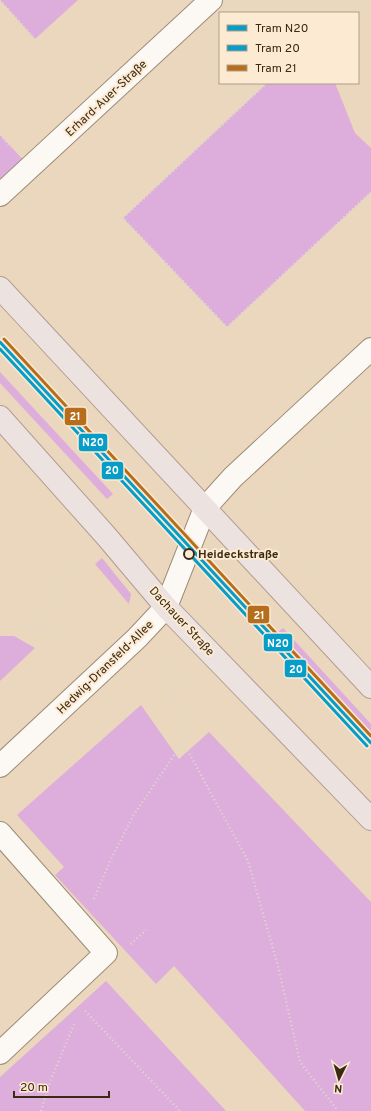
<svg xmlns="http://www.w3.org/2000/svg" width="371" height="1111" font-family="Overpass,sans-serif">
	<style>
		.green { fill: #ddaedb }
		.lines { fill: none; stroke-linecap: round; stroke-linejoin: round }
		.minor-casing { stroke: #9d8d77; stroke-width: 24 }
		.major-casing { stroke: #b29c91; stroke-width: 24 }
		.path { stroke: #dfd9d1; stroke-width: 2.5; stroke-dasharray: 1 3; stroke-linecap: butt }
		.minor { stroke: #fcf9f5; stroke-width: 22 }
		.major { stroke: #ece2df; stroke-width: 22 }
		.tram-1-casing { stroke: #fcead3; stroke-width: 6 }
		.tram-2-casing { stroke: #fcead3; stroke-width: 6 }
		.tram-3-casing { stroke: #fcead3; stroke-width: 6 }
		.tram-1 { stroke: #069dc8; stroke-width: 3 }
		.tram-2 { stroke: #069dc8; stroke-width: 3 }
		.tram-3 { stroke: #b66e1c; stroke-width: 3 }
		.stop-dot { fill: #fcead3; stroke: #3b2a13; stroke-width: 2 }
		.labels { text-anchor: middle; stroke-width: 4; stroke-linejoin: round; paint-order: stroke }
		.street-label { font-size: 12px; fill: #3b2a13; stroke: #fcead3 }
		.stop-label { font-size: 12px; font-weight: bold; fill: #3b2a13; stroke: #fcead3; text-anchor: start }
		.line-badge { stroke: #fcead3; stroke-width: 1.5 }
		.badge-label { font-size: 11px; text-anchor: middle; font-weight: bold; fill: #fff }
	</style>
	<rect width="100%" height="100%" fill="#ead7be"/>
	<g class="green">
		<path d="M0 0H78L35 39Z"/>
		<path d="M267 83H335L355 133 371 148V192L227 327 123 218Z"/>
		<path d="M0 135 30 167 0 195Z"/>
		<path d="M0 372 113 494 107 499 0 383Z"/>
		<path d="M102 558 131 594 129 604 95 564Z"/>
		<path d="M283 628 371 724V735L278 632Z"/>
		<path d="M0 636H14L35 648 0 681Z"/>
		<path d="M141 705 179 759 209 732 371 902V1111H305L174 966 156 984 55 875 64 867 17 815Z"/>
		<path d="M106 981 226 1111H0V1077Z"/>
	</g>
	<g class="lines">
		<defs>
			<g id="minor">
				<path d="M0 195 211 0"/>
				<path d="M0 766 137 638 166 607 205 508 233 477 371 349"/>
				<path d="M0 833 106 953 0 1053"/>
			</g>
			<g id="major">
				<path d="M0 288 371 687"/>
				<path d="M0 417 107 537 166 607 371 819"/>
			</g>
		</defs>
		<use href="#minor" class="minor-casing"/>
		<use href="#major" class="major-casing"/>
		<g class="path">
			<path d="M0 0 35 39"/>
			<path d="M341 13 355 0"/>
			<path d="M267 83 123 218 227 327 371 192"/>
			<path d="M0 135 11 147"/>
			<path d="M181 440 188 443"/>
			<path d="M195 456 204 447 222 449"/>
			<path d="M258 504 371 398"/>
			<path d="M127 518 154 493"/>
			<path d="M305 574 314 566"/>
			<path d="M0 624 30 626 64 634"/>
			<path d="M30 626 77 564 87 555"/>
			<path d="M234 639 264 612"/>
			<path d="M166 661 183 742 248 861 278 966 300 1062 338 1111"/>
			<path d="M276 681 282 675"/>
			<path d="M186 683 194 676"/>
			<path d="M94 899 110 861 133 816 183 742"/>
			<path d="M131 944 146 930"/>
			<path d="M85 1011 180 1111"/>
			<path d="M41 1111 51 1079 75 1022"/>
		</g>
		<use href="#minor" class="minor"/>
		<use href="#major" class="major"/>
		<defs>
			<path id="tram-1" d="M0 342 371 743"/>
			<path id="tram-2" d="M0 349 367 746"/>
			<path id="tram-3" d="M4 339 371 736"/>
		</defs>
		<use href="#tram-1" class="tram-1-casing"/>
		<use href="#tram-2" class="tram-2-casing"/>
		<use href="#tram-3" class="tram-3-casing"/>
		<use href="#tram-1" class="tram-1"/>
		<use href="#tram-2" class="tram-2"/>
		<use href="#tram-3" class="tram-3"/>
	</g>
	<circle class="stop-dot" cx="189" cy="554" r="5"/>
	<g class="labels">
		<g class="street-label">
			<text transform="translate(106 98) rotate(-43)" y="4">Erhard-Auer-Straße</text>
			<text transform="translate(182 621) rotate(47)" y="4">Dachauer Straße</text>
			<text transform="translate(105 667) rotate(-44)" y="4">Hedwig-Dransfeld-Allee</text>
		</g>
		<g class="stop-label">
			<text x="198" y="558">Heideckstraße</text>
		</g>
	</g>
	<g class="line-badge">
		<rect x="64" y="407" width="23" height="19" rx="4" fill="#b66e1c"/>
		<rect x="78" y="433" width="30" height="19" rx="4" fill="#069dc8"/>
		<rect x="101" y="461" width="23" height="19" rx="4" fill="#069dc8"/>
		<rect x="247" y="605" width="23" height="19" rx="4" fill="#b66e1c"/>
		<rect x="263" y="633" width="30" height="19" rx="4" fill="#069dc8"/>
		<rect x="284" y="659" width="23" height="19" rx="4" fill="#069dc8"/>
	</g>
	<g class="badge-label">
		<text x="75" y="420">21</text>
		<text x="93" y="446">N20</text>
		<text x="112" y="474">20</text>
		<text x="259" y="619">21</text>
		<text x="278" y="647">N20</text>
		<text x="296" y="673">20</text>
	</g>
	<rect x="219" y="12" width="140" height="72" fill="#fcead3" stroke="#af9d86"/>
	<rect x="227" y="25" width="20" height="6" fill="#069dc8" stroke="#af9d86"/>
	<text x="255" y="32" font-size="12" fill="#3b2a13">Tram N20</text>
	<rect x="227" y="45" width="20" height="6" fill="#069dc8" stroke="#af9d86"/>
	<text x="255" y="52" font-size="12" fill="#3b2a13">Tram 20</text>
	<rect x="227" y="65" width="20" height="6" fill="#b66e1c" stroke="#af9d86"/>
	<text x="255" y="72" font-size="12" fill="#3b2a13">Tram 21</text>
	<g transform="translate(339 1079) rotate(185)" stroke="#fcead3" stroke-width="3" paint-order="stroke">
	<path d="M0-3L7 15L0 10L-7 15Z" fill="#3b2a13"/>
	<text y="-6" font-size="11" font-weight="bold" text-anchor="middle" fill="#3b2a13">N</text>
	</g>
	<path d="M14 1091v6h95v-6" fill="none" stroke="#3b2a13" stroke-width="2"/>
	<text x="20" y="1091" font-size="12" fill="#3b2a13" stroke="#fcead3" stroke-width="3" paint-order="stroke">20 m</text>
</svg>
